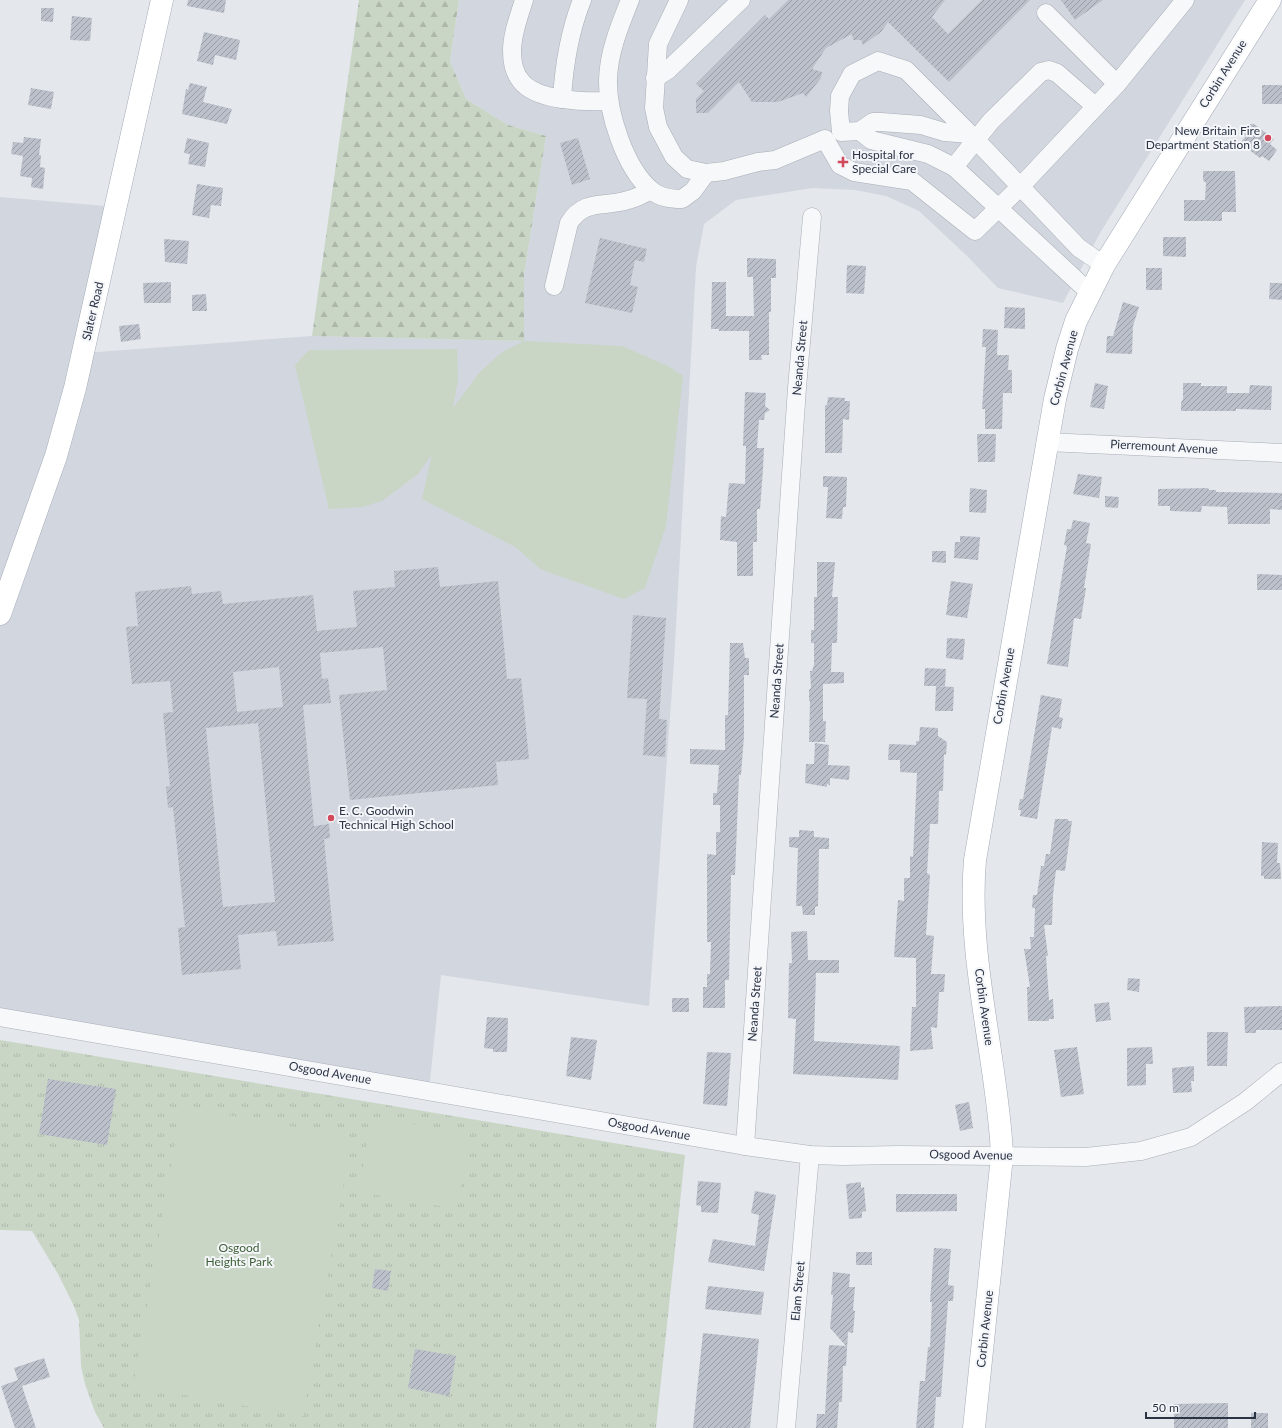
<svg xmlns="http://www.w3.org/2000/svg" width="1282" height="1428" font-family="Lato,sans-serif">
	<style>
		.built { fill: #d2d6de }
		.forest { fill: url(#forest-firs) }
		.park { fill: url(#park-tufts) }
		.pitch { fill: #c9d6c5 }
		.building { fill: url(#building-hatch); fill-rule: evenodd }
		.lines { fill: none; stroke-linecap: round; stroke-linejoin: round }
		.minor-casing { stroke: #a9aeb7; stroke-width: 19 }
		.major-casing { stroke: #a3abb8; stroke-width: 23 }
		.minor { stroke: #f7f8fa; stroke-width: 18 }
		.major { stroke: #fff; stroke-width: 22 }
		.poi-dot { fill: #d1495b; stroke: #f4f6f9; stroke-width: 1.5 }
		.labels { text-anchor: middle; stroke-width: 4; stroke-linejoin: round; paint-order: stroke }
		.street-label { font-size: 12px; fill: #2b3445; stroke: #f4f6f9 }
		.poi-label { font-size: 12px; fill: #2b3445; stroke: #f4f6f9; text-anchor: start }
		.park-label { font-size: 12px; fill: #3f6138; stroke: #f4f6f9 }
	</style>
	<defs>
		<pattern id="forest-firs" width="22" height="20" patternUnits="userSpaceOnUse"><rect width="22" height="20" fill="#c9d6c5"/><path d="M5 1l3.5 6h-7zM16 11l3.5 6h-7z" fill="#adb8ab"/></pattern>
		<pattern id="park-tufts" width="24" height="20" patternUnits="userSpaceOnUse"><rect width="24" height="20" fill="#c9d6c5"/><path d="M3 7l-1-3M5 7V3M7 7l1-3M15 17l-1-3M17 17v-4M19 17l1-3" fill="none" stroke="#adb8ab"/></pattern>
		<pattern id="building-hatch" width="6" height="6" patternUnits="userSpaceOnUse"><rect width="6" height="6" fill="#bbc0ca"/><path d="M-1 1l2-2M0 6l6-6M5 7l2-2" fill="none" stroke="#989da6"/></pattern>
	</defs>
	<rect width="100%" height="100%" fill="#e4e7ec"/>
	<path class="built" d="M459 0H1245L1100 233 1063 303 998 288 967 256 919 211 886 196 855 190 812 188 736 200 704 224 696 267 674 662 649 1006 441 975 429 1091 0 1017V197L117 207 84 353 312 336 524 341V275L546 136 508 125 466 99 450 61Z"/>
	<path class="forest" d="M359 0H459L450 61 466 99 508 125 546 136 524 275V341L312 336Z"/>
	<path class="park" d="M0 1040 685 1155 656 1428H104L95 1412 85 1384 81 1366 79 1320 74 1306 58 1274 32 1231 0 1230Z"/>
	<g class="pitch">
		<path d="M524 341 622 346 668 366 683 376 666 526 645 588 624 599 540 569 517 548 422 499 432 454 418 474 382 501 362 507 329 509 295 365 309 350 457 349 458 380 453 408 479 373 502 352Z"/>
		<path d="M182 1107 352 1137 303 1416 133 1386Z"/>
		<path d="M372 1117 470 1134 457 1209 359 1192Z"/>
	</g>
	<g class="building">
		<path d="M188 0H226L224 13 187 6Z"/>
		<path d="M788 0H945L932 17 948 34 982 0H1030L949 82 888 22 881 32 863 45 861 40H853L852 34 826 48 812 69 822 72 821 78 806 97 803 93 778 102H752L739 82 708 113H696V99L704 91 696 84 765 15 769 19Z"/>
		<path d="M1061 0H1103L1075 20Z"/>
		<path d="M41 8H54L53 22 41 21Z"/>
		<path d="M72 16 92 18 90 41 70 40Z"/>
		<path d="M204 32 240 40 236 60 215 55 213 65 197 61Z"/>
		<path d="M190 83 207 87 203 102 232 109 227 124 182 114 186 89 188 90Z"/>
		<rect x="1262" y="85" width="20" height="19"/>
		<path d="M31 88 54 92 51 109 28 105Z"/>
		<path d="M1250 124H1254L1274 139 1270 144 1277 150 1269 161 1262 156 1260 158 1240 143 1246 136 1242 133Z"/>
		<path d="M24 137 41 139 39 155H41L40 167 45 168 43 189 31 187 32 178 20 176 23 156 11 154 13 142 23 143Z"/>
		<path d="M187 138 209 143 205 167 188 164 190 154 184 153Z"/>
		<path d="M578 138 590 179 572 185 560 143Z"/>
		<path d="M1203 171H1235L1236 212H1222V221H1184V200H1205L1206 183 1203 180Z"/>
		<path d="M197 184 223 188 221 206 211 205 209 218 192 215Z"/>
		<path d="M1163 237H1186V257L1163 256Z"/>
		<path d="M600 238 647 249 644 262 635 260 630 285 638 287 632 313 585 303Z"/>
		<path d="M164 239 189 241 187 264 165 262Z"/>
		<path d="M747 258 776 259V278H771V312H769V355H761L762 360H749V331H719V329H711L712 282H726V316H754L753 277H747Z"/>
		<path d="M847 265 866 266 864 294 846 293Z"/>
		<rect x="1146" y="268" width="16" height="22"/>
		<path d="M171 282V303H144L143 283Z"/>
		<path d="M1270 283H1282V300L1269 299Z"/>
		<path d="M206 294 207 311H192V295Z"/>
		<path d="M1123 302 1139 307 1133 326 1132 354 1106 353 1107 336H1113Z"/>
		<path d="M1005 307 1025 308V329L1004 328Z"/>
		<path d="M139 324 141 339 121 342 119 326Z"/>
		<path d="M983 329 998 330 997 355H1009L1008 370H1012V393H1003L1002 429H985V409H982L986 347H982Z"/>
		<path d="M1095 383 1108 386 1104 409 1090 407Z"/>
		<path d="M1183 383H1201V386H1227V393H1249L1250 385 1272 386 1271 410 1236 409V411H1181V403L1183 399Z"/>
		<path d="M745 392 766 393 765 406 770 410 765 413 764 420H759L757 448H764L763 469 760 509H757V542H753V576H737V542L720 540 721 516 726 517 729 483 745 484 746 446H743Z"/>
		<path d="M828 397 845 398V401H850L849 420 843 419 842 453H825V405H827Z"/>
		<path d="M977 434H996L995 462H978Z"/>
		<path d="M1078 474 1102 477 1099 498 1073 494Z"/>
		<path d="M823 476 847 477 846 507H843L842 519 826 518 828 487H823Z"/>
		<path d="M970 488 987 490 986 513 969 512Z"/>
		<path d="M1208 488 1209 490H1216V492L1282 493V510L1270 509V524H1228L1227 507 1202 506 1201 512 1170 511V506H1158V489Z"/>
		<path d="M1105 496 1119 497 1118 508 1105 507Z"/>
		<path d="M1073 520 1090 523 1086 543 1091 544 1084 588H1086L1081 619 1074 618 1068 667 1047 664 1067 546 1064 545 1067 529H1071Z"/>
		<path d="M960 536 980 537 978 560 954 558 955 542H960Z"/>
		<path d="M932 551H946V563L932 562Z"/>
		<path d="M817 562H835L832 597H838L837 643H832L831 672H844V683L823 684V721H826L825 742H809L810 701H809V690L811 688 810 671H812L814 665V643H811V630H814V597H817Z"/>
		<path d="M438 567 440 587 498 581 507 679 521 678 529 759 496 762 498 785 350 800 339 695 387 690 383 647 320 653 322 679 328 678 331 703 303 705 314 826 329 824 330 838 324 839 334 941 278 946 276 931 238 935 241 969 182 975 178 928 185 927 173 807 168 808 166 787 170 786 163 713 173 712 170 681 132 684 126 627 138 626 135 592 191 586 192 594 221 591 223 604 313 595 317 631 357 627 353 591 395 587 394 571ZM279 667 283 707 237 712 233 672ZM258 723 275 902 223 907 206 728Z"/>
		<path d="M1257 574 1282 575V590H1257Z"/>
		<path d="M951 581 973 584 967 618 946 615Z"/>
		<path d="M633 615 666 618 659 719 667 720 665 757 643 755 647 699 627 698Z"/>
		<path d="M947 638 965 639 963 660 946 658Z"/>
		<path d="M730 643H743L745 658H749V675H744V736L741 775H739L735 875H731L729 980H725V1008H703V987H707V974H710L711 942H707V854L716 855V832H720V805H713V793H717L719 765 690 764V749L725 750V715H728Z"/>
		<path d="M925 668 946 669 945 686H924Z"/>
		<path d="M936 686 954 687 953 711H935Z"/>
		<path d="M1041 695 1062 699 1059 717 1063 718 1061 729 1052 727 1037 819 1020 816 1021 810H1018L1020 799H1023L1025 788Z"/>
		<path d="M920 727 938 728V736L947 742 946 755 944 754 943 791H939L938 824H930L927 873 930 875 926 935 934 936 931 974H945L944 992H939L937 1028 931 1027 933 1049 910 1051 912 1007H916V958L894 957 898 900 904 901V878H910V856L913 857 917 773 900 772V760H888L889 744 916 745V741H919Z"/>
		<path d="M815 743 829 745 828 765 850 766 849 780 830 778V785L827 784V787L805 783 806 764H814Z"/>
		<path d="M1055 819H1068V821H1072L1065 871 1056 870 1053 895 1052 925H1044L1048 956H1046L1049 1000 1053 999 1054 1019H1049V1021H1028L1027 987H1030L1024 949H1031L1030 937H1034L1035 908H1032L1033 895H1037L1041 866H1044L1046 854H1050Z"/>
		<path d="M799 830 814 831V837L829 838V849H819L818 906 815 907V915H803L802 906H796L798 848 789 847V837H799Z"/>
		<path d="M1262 842 1278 843 1277 863H1280L1281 879H1264V876H1261Z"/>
		<path d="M807 931 808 960H839V973H816L814 1041 900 1046 898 1080 793 1074 796 1019 788 1018 789 963H792L791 932Z"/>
		<path d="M1128 978 1140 979 1139 992 1127 990Z"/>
		<rect x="672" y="998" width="17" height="14"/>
		<path d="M1109 1002 1111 1020 1096 1022 1094 1004Z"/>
		<path d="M1282 1006V1030H1256V1033H1245L1244 1007Z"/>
		<path d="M487 1017 508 1018 507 1052H493V1049L484 1048Z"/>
		<path d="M1207 1032H1228L1227 1066H1207Z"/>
		<path d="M571 1037 597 1040 591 1080 566 1076Z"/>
		<path d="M1077 1047 1084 1094 1061 1097 1054 1050Z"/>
		<path d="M1152 1047 1153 1064H1146V1085L1127 1086V1048Z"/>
		<path d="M707 1052 731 1053 727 1106 703 1104Z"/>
		<path d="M1194 1066V1081H1191L1192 1092 1173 1093 1172 1068Z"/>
		<path d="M48 1079 116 1089 107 1145 39 1134Z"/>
		<path d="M969 1102 973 1128 960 1131 955 1105Z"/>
		<path d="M698 1181 721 1183 718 1213 701 1212V1206L696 1205Z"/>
		<path d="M861 1182V1188L864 1187 866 1211 862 1212V1218L849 1219 846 1184Z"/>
		<path d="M755 1191 776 1195 764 1271 708 1262 713 1239 755 1246 759 1215 751 1213Z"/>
		<path d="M896 1194H957V1211L896 1212Z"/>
		<path d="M934 1248 951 1249 948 1285 954 1286 953 1301H948L941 1397H936L934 1428H916L920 1381H925L928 1347H930L932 1302H930Z"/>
		<rect x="856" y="1252" width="16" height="13"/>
		<path d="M375 1269 391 1271 388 1291 372 1288Z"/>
		<path d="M833 1272 850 1274 849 1287H855L853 1310 855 1311 853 1333 848 1332 846 1366H843L842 1402H839L837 1428H816L817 1414H825L829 1345 846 1346 830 1328 833 1295H831Z"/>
		<path d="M708 1286 764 1292 761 1315 705 1309Z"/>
		<path d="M703 1333 759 1339 750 1428H693Z"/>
		<path d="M415 1349 456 1356 449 1396 408 1388Z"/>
		<path d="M44 1358 50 1377 22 1386 36 1428H15L1 1386 18 1380 14 1368Z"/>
		<path d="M1228 1403V1428H1174V1404Z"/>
		<rect x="1251" y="1413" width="17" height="15"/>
	</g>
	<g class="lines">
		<defs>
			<g id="minor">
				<path d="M524 0C519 16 512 34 512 51 512 61 514 73 521 81 536 101 585 102 609 101"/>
				<path d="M630 0C620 25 609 51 608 79 607 112 625 168 651 190 660 198 671 199 682 199L693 191 706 173"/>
				<path d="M679 0 658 44 654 108 658 127 674 157 687 169 706 173 724 171 758 162 775 160 825 139 840 165 854 172 912 181 975 231 1020 187 1117 84 1185 0"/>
				<path d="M1046 13 1117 84"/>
				<path d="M655 78 668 70 741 0"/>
				<path d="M562 99C564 64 569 33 582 0"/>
				<path d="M860 131 871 140 928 154 954 167 1089 292"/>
				<path d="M970 134 944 132 921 125 881 122H873L860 131 841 132 839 111 840 96 852 74 878 61 906 70 975 139 1079 248 1104 265"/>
				<path d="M954 167 991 121 1041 72 1049 70 1057 73 1095 106"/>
				<path d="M554 286 569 223C585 198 604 208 628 200 636 198 644 194 651 190"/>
				<path d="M1047 442 1282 453"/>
				<path d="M0 1017 745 1146 810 1155 843 1156 899 1155 1086 1157 1141 1151 1191 1137 1245 1102 1282 1072"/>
				<path d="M745 1146 797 388 812 217"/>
				<path d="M786 1428 810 1155"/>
			</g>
			<g id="major">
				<path d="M0 614 56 456 75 388 162 0"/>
				<path d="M974 1428 1002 1156C1001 1127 997 1100 993 1071 983 1001 969 931 975 860L1055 399 1067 349 1076 321 1104 265 1270 0"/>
			</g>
		</defs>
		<use href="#minor" class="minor-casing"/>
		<use href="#major" class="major-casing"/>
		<use href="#minor" class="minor"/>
		<use href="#major" class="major"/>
	</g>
	<g class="poi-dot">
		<circle cx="1268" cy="138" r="4"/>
		<path d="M841 156h4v4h4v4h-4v4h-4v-4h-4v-4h4z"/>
		<circle cx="331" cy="818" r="4"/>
	</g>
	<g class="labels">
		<g class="street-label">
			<text transform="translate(1223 74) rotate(-58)" y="4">Corbin Avenue</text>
			<text transform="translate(93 311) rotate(-77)" y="4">Slater Road</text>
			<text transform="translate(800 358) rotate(-85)" y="4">Neanda Street</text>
			<text transform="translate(1064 368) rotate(-75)" y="4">Corbin Avenue</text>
			<text transform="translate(1164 447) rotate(3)" y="4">Pierremount Avenue</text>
			<text transform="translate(777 681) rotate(-86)" y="4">Neanda Street</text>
			<text transform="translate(1004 686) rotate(-80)" y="4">Corbin Avenue</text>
			<text transform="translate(755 1004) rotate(-86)" y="4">Neanda Street</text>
			<text transform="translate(984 1007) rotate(82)" y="4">Corbin Avenue</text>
			<text transform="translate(330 1073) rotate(10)" y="4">Osgood Avenue</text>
			<text transform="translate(649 1129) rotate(10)" y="4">Osgood Avenue</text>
			<text transform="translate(971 1155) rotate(1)" y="4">Osgood Avenue</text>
			<text transform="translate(798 1291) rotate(-85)" y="4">Elam Street</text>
			<text transform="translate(985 1329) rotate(-84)" y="4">Corbin Avenue</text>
		</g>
		<g class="poi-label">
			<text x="1260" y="135" text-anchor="end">New Britain Fire<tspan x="1260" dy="14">Department Station 8</tspan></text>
			<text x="852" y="159">Hospital for<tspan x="852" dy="14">Special Care</tspan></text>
			<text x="339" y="815">E. C. Goodwin<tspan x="339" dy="14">Technical High School</tspan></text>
		</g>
		<g class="park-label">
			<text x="239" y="1252">Osgood<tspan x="239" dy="14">Heights Park</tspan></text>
		</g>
	</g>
	<path d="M1146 1412v6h109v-6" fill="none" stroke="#2b3445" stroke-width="2"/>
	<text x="1152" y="1412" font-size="12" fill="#2b3445" stroke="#f4f6f9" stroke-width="3" paint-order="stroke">50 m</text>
</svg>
